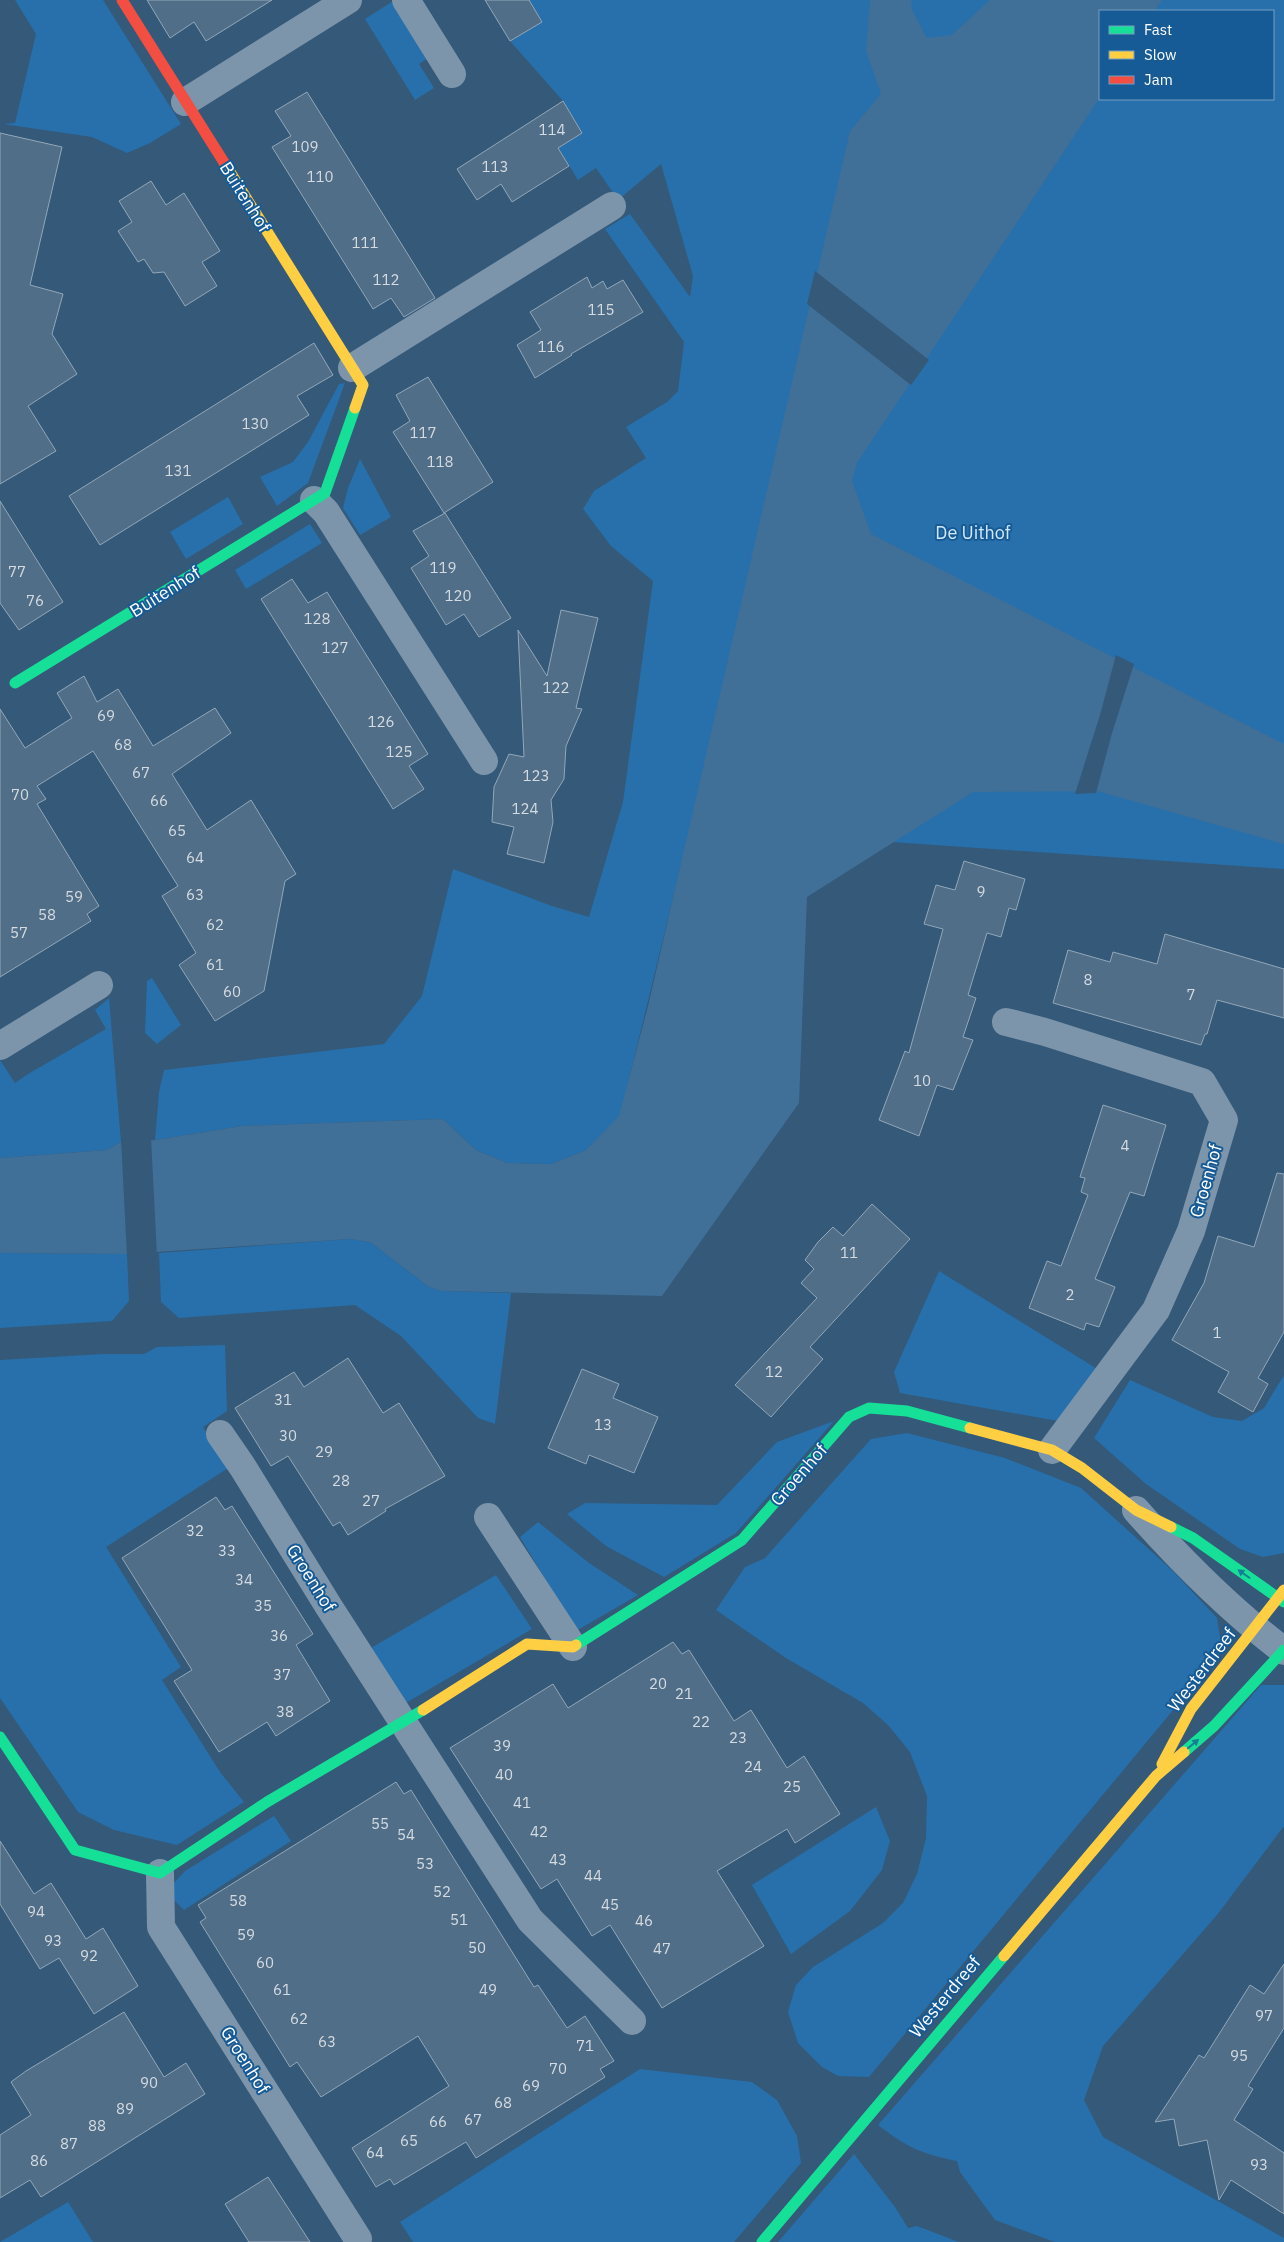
<svg xmlns="http://www.w3.org/2000/svg" width="1284" height="2242" font-family="'IBM Plex Sans',sans-serif">
	<style>
		.green { fill: #2870ab; fill-rule: evenodd }
		.water { fill: #406f98 }
		.pier { fill: #345979 }
		.building { fill: #516e88; stroke: #92a7b9 }
		.lines { fill: none; stroke-linecap: round; stroke-linejoin: round }
		.street { stroke: #7d95ab; stroke-width: 28 }
		.fast { stroke: #16e098; stroke-width: 11 }
		.slow { stroke: #ffcf43; stroke-width: 11 }
		.jam { stroke: #f24e42; stroke-width: 11 }
		.oneway { fill: #177c96 }
		.labels { text-anchor: middle; stroke-width: 4; stroke-linejoin: round; paint-order: stroke }
		.number-label { font-size: 15px; fill: #d4dbe1 }
		.street-label { font-size: 18px; fill: #fff; stroke: #175b96 }
		.park-label { font-size: 18px; fill: #d0e8fc; stroke: #175b96 }
	</style>
	<rect width="100%" height="100%" fill="#345979"/>
	<g class="green">
		<path d="M15 0H103L181 124 150 143 127 153 92 137 3 124 15 123 36 34Z"/>
		<path d="M529 0H1284V869L690 828 620 1116 586 1150 551 1164 507 1163 476 1150 443 1119 242 1126 155 1140 159 1092 164 1070 384 1044 422 996 453 869 552 906 589 917 623 802 653 581 611 546 583 509 594 491 646 458 626 427 667 402 678 391 684 342 605 229 630 214 690 297 693 276 661 164 618 200 596 168 578 180 556 144 566 143 582 133 563 101 510 41 542 22ZM1100 11H1273V99H1100Z"/>
		<path d="M393 1 428 58 419 64 434 88 415 100 365 19Z"/>
		<path d="M345 383 308 483 277 506 260 477 293 462 308 442 339 384Z"/>
		<path d="M360 459 391 517 360 535 343 508 348 488Z"/>
		<path d="M228 497 243 524 186 559 170 532Z"/>
		<path d="M310 524 322 543 246 589 235 570Z"/>
		<path d="M152 978 181 1025 157 1044 145 1033 147 981Z"/>
		<path d="M109 998 121 1142 107 1150 0 1158V1060L15 1083 28 1074 106 1029 95 1010Z"/>
		<path d="M350 1239 370 1242 429 1287 442 1291 511 1293 495 1424 478 1418 401 1336 355 1305 179 1318 161 1302 159 1253Z"/>
		<path d="M0 1253 127 1254 129 1301 112 1321 0 1328Z"/>
		<path d="M939 1271 1099 1370 1058 1421 900 1393 894 1372Z"/>
		<path d="M225 1345 227 1411 203 1427 228 1468 106 1547 181 1667 162 1680 220 1772 244 1802 177 1845 114 1830 78 1812 0 1698V1360L103 1354H144L157 1347Z"/>
		<path d="M1284 1375V1553L1263 1557 1240 1549 1146 1484 1094 1438 1130 1380 1213 1417 1242 1421 1264 1408Z"/>
		<path d="M834 1421 736 1533 664 1577 606 1546 567 1514 585 1503 717 1505 777 1442Z"/>
		<path d="M907 1433 1005 1458 1081 1488 1173 1571 1217 1618 1222 1651 869 2077 838 2076 822 2067 798 2043 788 2012 796 1985 813 1967 883 1923 903 1903 917 1874 926 1838 927 1796 910 1752 888 1725 863 1703 786 1658 716 1610 745 1567 765 1558 871 1439Z"/>
		<path d="M538 1522 589 1563 638 1595 576 1631 520 1537Z"/>
		<path d="M496 1575 532 1629 404 1704 371 1648Z"/>
		<path d="M1261 1685H1284V1826L1217 1915 1103 2046 1084 2100 1103 2137 1284 2238V2242H1055L995 2220 960 2172 957 2161C921 2154 907 2147 878 2125Z"/>
		<path d="M876 1807 890 1841 882 1870 850 1911 791 1954 752 1885Z"/>
		<path d="M274 1816 291 1841 184 1910 174 1900 173 1884 185 1871Z"/>
		<path d="M640 2069 752 2082 777 2100 797 2136 801 2163 734 2242H413L400 2222Z"/>
		<path d="M854 2154 895 2207 908 2228 917 2226 959 2242H778Z"/>
		<path d="M68 2202 93 2242H0Z"/>
	</g>
	<path class="water" d="M870 0H912L911 8 927 38 952 35 990 0H1162L1155 11H1100V97L857 463 852 481 871 534 1284 744V844L1097 791 973 792 807 897 799 1103 662 1296 442 1291 429 1287 370 1242 350 1239 127 1254 0 1253V1158L107 1150 121 1142 155 1140 242 1126 443 1119 476 1150 507 1163 551 1164 586 1150 619 1116 648 1006 850 131 881 94 866 51Z"/>
	<g class="pier">
		<path d="M815 271 929 360 911 385 807 304Z"/>
		<path d="M1116 655 1134 664 1112 733 1096 793 1075 794 1100 715Z"/>
		<path d="M151 1138 157 1256 127 1257 121 1139Z"/>
	</g>
	<g class="building">
		<path d="M147 0H272L206 41 194 22 170 38Z"/>
		<path d="M485 0H529L542 22 510 41Z"/>
		<path d="M307 92 435 298 404 317 391 298 373 309 272 147 291 136 275 111Z"/>
		<path d="M563 101 582 133 558 148 569 166 512 202 501 184 477 200 457 169Z"/>
		<path d="M0 133 62 147 30 285 63 294 52 334 77 374 28 406 56 451 0 484Z"/>
		<path d="M151 181 166 205 184 193 220 251 202 262 217 286 185 306 164 272 153 273 144 259 138 262 118 231 132 222 119 201Z"/>
		<path d="M587 277 592 288 603 281 607 289 623 280 643 312 571 354 572 355 535 378 517 345 541 330 530 312Z"/>
		<path d="M314 343 333 375 297 396 309 415 100 545 69 496Z"/>
		<path d="M428 377 493 482 444 513 393 432 410 421 396 395Z"/>
		<path d="M0 501 63 602 19 630 0 603Z"/>
		<path d="M445 513 511 618 479 637 464 614 446 625 411 568 429 556 413 531Z"/>
		<path d="M292 579 308 603 327 592 428 754 409 766 424 789 393 809 261 599Z"/>
		<path d="M561 610 598 618 576 708 582 709 566 746 564 779 551 800 553 822 544 863 507 854 514 827 492 822 494 787 509 754 524 757 518 630 547 676Z"/>
		<path d="M84 676 97 702 118 689 153 746 215 708 231 733 172 774 207 830 251 800 296 874 285 881 264 991 215 1021 179 965 196 953 162 896 178 886 93 751 37 786 46 799 37 804 99 906 87 914 91 921 0 977V709L25 748 72 718 57 693Z"/>
		<path d="M964 861 1025 879 1016 910 1009 908 1001 937 987 933 968 995 976 998 963 1037 973 1040 953 1090 937 1085 919 1136 879 1120 905 1051 909 1053 943 929 924 924 936 885 955 890Z"/>
		<path d="M1165 934 1284 969V1018L1217 1000 1207 1034H1205L1201 1045 1053 1003 1068 950 1110 962 1113 952 1157 964Z"/>
		<path d="M1103 1105 1166 1125 1144 1196 1130 1192 1095 1279 1115 1287 1099 1327 1086 1323 1084 1330 1029 1308 1047 1261 1061 1266 1088 1195 1081 1192 1085 1178 1080 1177Z"/>
		<path d="M1277 1173 1284 1174V1332L1258 1378 1268 1384 1253 1412 1218 1392 1229 1372 1172 1340 1204 1283 1218 1236 1254 1247Z"/>
		<path d="M872 1204 910 1239 810 1347 823 1359 771 1417 735 1385 817 1298 801 1283 814 1269 805 1260 818 1242 833 1227 843 1236Z"/>
		<path d="M348 1358 383 1413 399 1403 445 1476 385 1509 386 1511 348 1535 340 1522 333 1526 288 1456 271 1466 235 1408 294 1372 304 1387Z"/>
		<path d="M582 1369 619 1384 613 1398 658 1417 634 1473 589 1455 586 1464 548 1448Z"/>
		<path d="M216 1497 225 1510 232 1506 313 1634 296 1645 330 1701 276 1736 267 1722 219 1752 174 1681 192 1670 122 1558Z"/>
		<path d="M673 1642 682 1654 689 1650 734 1721 751 1710 787 1768 804 1756 840 1814 795 1843 787 1829 717 1871 764 1946 662 2008 610 1925 592 1936 557 1879 541 1889 450 1748 553 1684 568 1708Z"/>
		<path d="M396 1782 404 1794 411 1790 534 1987 538 1985 567 2028 585 2016 614 2061 600 2069 605 2077 476 2158 466 2142 394 2185 390 2179 376 2187 352 2148 449 2086 418 2036 321 2097 297 2062 290 2067 200 1922 206 1918 198 1905Z"/>
		<path d="M0 1841 34 1894 51 1883 86 1939 103 1928 138 1986 94 2014 59 1958 40 1969 0 1904Z"/>
		<path d="M1284 1964V2028L1248 2086 1253 2089 1234 2120 1284 2153V2214L1231 2180 1219 2200 1207 2140 1179 2146 1174 2119 1155 2122 1199 2055 1204 2058 1250 1985 1264 1994Z"/>
		<path d="M124 2012 164 2077 186 2063 205 2094 41 2197 30 2180 0 2198V2135L31 2115 11 2082 26 2071Z"/>
		<path d="M268 2177 310 2242H249L225 2204Z"/>
	</g>
	<g class="lines">
		<g class="street">
			<path d="M406 0 452 74"/>
			<path d="M185 102 348 0"/>
			<path d="M352 368 612 206"/>
			<path d="M314 500 326 512 484 761"/>
			<path d="M1006 1022 1045 1032 1202 1082 1224 1120 1191 1231 1156 1310 1052 1450"/>
			<path d="M0 1046 99 985"/>
			<path d="M220 1434 242 1466 329 1607 530 1920 632 2021"/>
			<path d="M1136 1510C1182 1562 1229 1609 1284 1651"/>
			<path d="M488 1517 573 1647"/>
			<path d="M160 1873 161 1927 358 2239"/>
		</g>
		<g class="fast">
			<path d="M15 683 325 493 355 408"/>
			<path d="M1171 1527 1193 1538 1284 1602"/>
			<path d="M576 1645 742 1540 849 1417 869 1408 907 1411 970 1428"/>
			<path d="M0 1737 75 1850 160 1873 267 1802 423 1710"/>
			<path d="M1184 1752 1214 1726 1284 1650"/>
			<path d="M762 2242 1004 1956"/>
		</g>
		<g class="slow">
			<path d="M225 164 363 385 355 408"/>
			<path d="M970 1428 1052 1450 1082 1468 1136 1510 1171 1527"/>
			<path d="M423 1710 527 1644 573 1647 576 1645"/>
			<path d="M1162 1764 1191 1709 1284 1590"/>
			<path d="M1004 1956 1156 1776 1184 1752"/>
		</g>
		<path class="jam" d="M122 0 225 164"/>
	</g>
	<defs><path id="oneway-solid" d="M-6-.8H1V-3.2L6.5 0L1 3.2V.8H-6Z" transform="scale(1.25)"/></defs>
	<g class="oneway">
		<use href="#oneway-solid" transform="translate(1244 1574) rotate(-145)"/>
		<use href="#oneway-solid" transform="translate(1193 1744) rotate(-40)"/>
	</g>
	<g class="labels">
		<g class="number-label">
			<text x="552" y="135">114</text>
			<text x="305" y="152">109</text>
			<text x="495" y="172">113</text>
			<text x="320" y="182">110</text>
			<text x="365" y="248">111</text>
			<text x="386" y="285">112</text>
			<text x="601" y="315">115</text>
			<text x="551" y="352">116</text>
			<text x="255" y="429">130</text>
			<text x="423" y="438">117</text>
			<text x="440" y="467">118</text>
			<text x="178" y="476">131</text>
			<text x="443" y="573">119</text>
			<text x="17" y="577">77</text>
			<text x="458" y="601">120</text>
			<text x="35" y="606">76</text>
			<text x="317" y="624">128</text>
			<text x="335" y="653">127</text>
			<text x="556" y="693">122</text>
			<text x="106" y="721">69</text>
			<text x="381" y="727">126</text>
			<text x="123" y="750">68</text>
			<text x="399" y="757">125</text>
			<text x="141" y="778">67</text>
			<text x="536" y="781">123</text>
			<text x="20" y="800">70</text>
			<text x="159" y="806">66</text>
			<text x="525" y="814">124</text>
			<text x="177" y="836">65</text>
			<text x="195" y="863">64</text>
			<text x="981" y="897">9</text>
			<text x="195" y="900">63</text>
			<text x="74" y="902">59</text>
			<text x="47" y="920">58</text>
			<text x="215" y="930">62</text>
			<text x="19" y="938">57</text>
			<text x="215" y="970">61</text>
			<text x="1088" y="985">8</text>
			<text x="232" y="997">60</text>
			<text x="1191" y="1000">7</text>
			<text x="922" y="1086">10</text>
			<text x="1125" y="1151">4</text>
			<text x="849" y="1258">11</text>
			<text x="1070" y="1300">2</text>
			<text x="1217" y="1338">1</text>
			<text x="774" y="1377">12</text>
			<text x="283" y="1405">31</text>
			<text x="603" y="1430">13</text>
			<text x="288" y="1441">30</text>
			<text x="324" y="1457">29</text>
			<text x="341" y="1486">28</text>
			<text x="371" y="1506">27</text>
			<text x="195" y="1536">32</text>
			<text x="227" y="1556">33</text>
			<text x="244" y="1585">34</text>
			<text x="263" y="1611">35</text>
			<text x="279" y="1641">36</text>
			<text x="282" y="1680">37</text>
			<text x="658" y="1689">20</text>
			<text x="684" y="1699">21</text>
			<text x="285" y="1717">38</text>
			<text x="701" y="1727">22</text>
			<text x="738" y="1743">23</text>
			<text x="502" y="1751">39</text>
			<text x="753" y="1772">24</text>
			<text x="504" y="1780">40</text>
			<text x="792" y="1792">25</text>
			<text x="522" y="1808">41</text>
			<text x="380" y="1829">55</text>
			<text x="539" y="1837">42</text>
			<text x="406" y="1840">54</text>
			<text x="558" y="1865">43</text>
			<text x="425" y="1869">53</text>
			<text x="593" y="1881">44</text>
			<text x="442" y="1897">52</text>
			<text x="238" y="1906">58</text>
			<text x="610" y="1910">45</text>
			<text x="36" y="1917">94</text>
			<text x="459" y="1925">51</text>
			<text x="644" y="1926">46</text>
			<text x="246" y="1940">59</text>
			<text x="53" y="1946">93</text>
			<text x="477" y="1953">50</text>
			<text x="662" y="1954">47</text>
			<text x="89" y="1961">92</text>
			<text x="265" y="1968">60</text>
			<text x="282" y="1995">61</text>
			<text x="488" y="1995">49</text>
			<text x="1264" y="2021">97</text>
			<text x="299" y="2024">62</text>
			<text x="327" y="2047">63</text>
			<text x="585" y="2051">71</text>
			<text x="1239" y="2061">95</text>
			<text x="558" y="2074">70</text>
			<text x="149" y="2088">90</text>
			<text x="531" y="2091">69</text>
			<text x="503" y="2108">68</text>
			<text x="125" y="2114">89</text>
			<text x="473" y="2125">67</text>
			<text x="438" y="2127">66</text>
			<text x="97" y="2131">88</text>
			<text x="409" y="2146">65</text>
			<text x="69" y="2149">87</text>
			<text x="375" y="2158">64</text>
			<text x="39" y="2166">86</text>
			<text x="1259" y="2170">93</text>
		</g>
		<g class="street-label">
			<text transform="translate(245 197) rotate(58)" y="6">Buitenhof</text>
			<text transform="translate(165 592) rotate(-32)" y="6">Buitenhof</text>
			<text transform="translate(1206 1181) rotate(-74)" y="6">Groenhof</text>
			<text transform="translate(799 1475) rotate(-49)" y="6">Groenhof</text>
			<text transform="translate(311 1578) rotate(58)" y="6">Groenhof</text>
			<text transform="translate(1202 1670) rotate(-53)" y="6">Westerdreef</text>
			<text transform="translate(945 1997) rotate(-50)" y="6">Westerdreef</text>
			<text transform="translate(245 2060) rotate(58)" y="6">Groenhof</text>
		</g>
		<g class="park-label">
			<text x="973" y="539">De Uithof</text>
		</g>
	</g>
	<rect x="1099" y="10" width="175" height="90" fill="#175b96" stroke="#749dc0"/>
	<rect x="1109" y="26" width="25" height="8" fill="#16e098" stroke="#749dc0"/>
	<text x="1144" y="35" font-size="15" fill="#ffffff">Fast</text>
	<rect x="1109" y="51" width="25" height="8" fill="#ffcf43" stroke="#749dc0"/>
	<text x="1144" y="60" font-size="15" fill="#ffffff">Slow</text>
	<rect x="1109" y="76" width="25" height="8" fill="#f24e42" stroke="#749dc0"/>
	<text x="1144" y="85" font-size="15" fill="#ffffff">Jam</text>
</svg>
